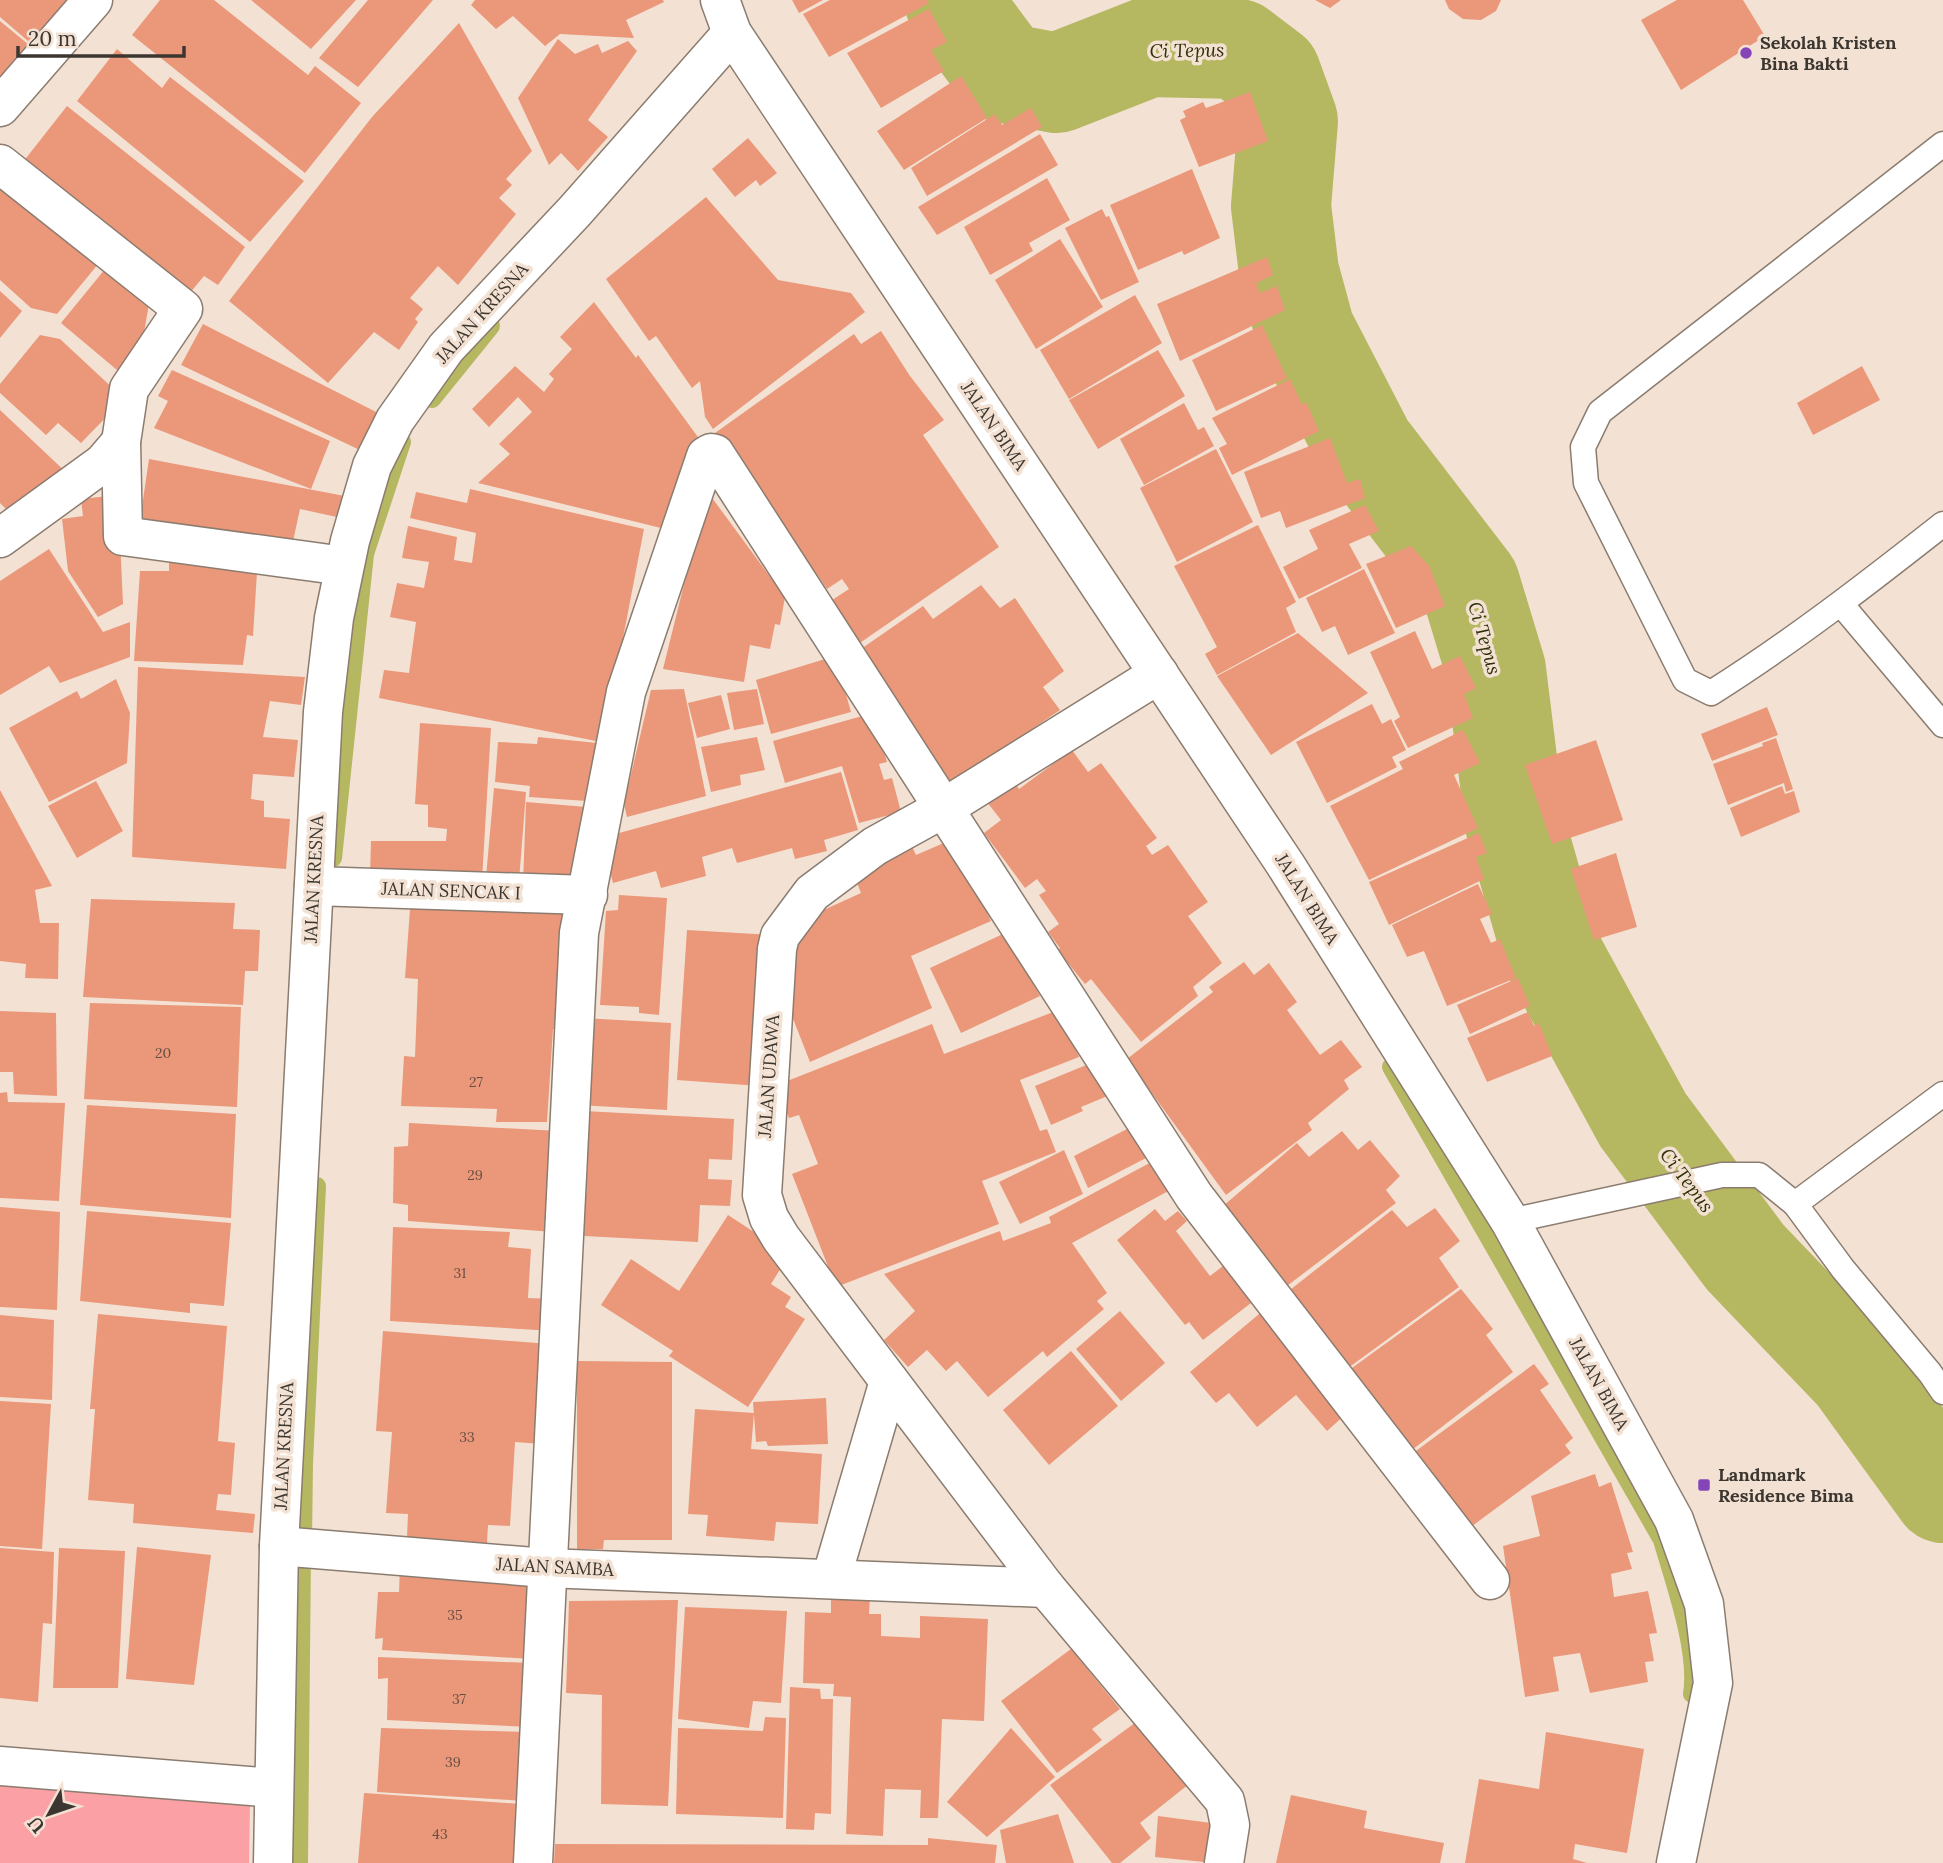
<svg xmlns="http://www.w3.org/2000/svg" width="1943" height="1863" font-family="Lora,serif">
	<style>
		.green { fill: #fba0a4 }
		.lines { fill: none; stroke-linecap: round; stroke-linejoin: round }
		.stream { stroke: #b5b761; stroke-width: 18 }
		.river { stroke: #b5b761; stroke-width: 100 }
		.building { fill: #eb977a }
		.lane-casing { stroke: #8b7c6f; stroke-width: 27 }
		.street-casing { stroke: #8b7c6f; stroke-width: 41 }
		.secondary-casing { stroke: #8b7c6f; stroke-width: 41 }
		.lane { stroke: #fff; stroke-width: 24 }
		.street { stroke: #fff; stroke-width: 38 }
		.secondary { stroke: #fff; stroke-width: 38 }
		.poi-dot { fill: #8545b9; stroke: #f3e2d3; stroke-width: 2.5 }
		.labels { text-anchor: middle; stroke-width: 7; stroke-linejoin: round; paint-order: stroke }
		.number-label { font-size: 14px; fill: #684e42 }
		.poi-label { font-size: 18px; font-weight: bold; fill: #3c3630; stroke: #f3e2d3; text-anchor: start }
		.street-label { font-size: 18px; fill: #3c3630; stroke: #f3e2d3 }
		.water-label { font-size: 19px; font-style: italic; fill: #2f300a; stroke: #f3e2d3 }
	</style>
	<rect width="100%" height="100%" fill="#f3e2d3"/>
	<path class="green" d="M0 1783 250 1804 249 1863H0Z"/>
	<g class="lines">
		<g class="stream">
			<path d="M432 399 491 326"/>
			<path d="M333 858 365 554 402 442"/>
			<path d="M1391 1067 1662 1540C1674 1582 1699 1651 1692 1694"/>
			<path d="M303 1543 304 1463 317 1186"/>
			<path d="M299 1863 302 1552"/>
		</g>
		<path class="river" d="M954 0 969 26 1004 73 1057 83 1149 47 1238 49 1271 74 1288 121 1281 206 1289 272 1305 331 1365 447 1470 584 1496 670 1515 824 1552 953 1643 1120 1745 1257 1856 1373 1943 1493"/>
	</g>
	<g class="building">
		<path d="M0 0H87L42 53 0 17Z"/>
		<path d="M160 0H214L308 75 315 66 361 103 305 173 132 35Z"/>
		<path d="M251 0H356L311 49Z"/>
		<path d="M368 0H433L358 87 319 58Z"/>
		<path d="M475 0H663L664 2 626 20 634 38 560 34 545 46 513 16 496 29 471 5Z"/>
		<path d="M792 0H823L799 13Z"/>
		<path d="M830 0H927L929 3 829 57 803 14Z"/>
		<path d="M1315 0H1341L1330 8Z"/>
		<path d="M1445 0H1501L1496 11 1481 20 1463 19 1449 9Z"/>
		<path d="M1677 0H1743L1765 36 1681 90 1641 20Z"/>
		<path d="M929 9 947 42 931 50 944 71 881 108 847 53Z"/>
		<path d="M0 21 40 54 0 102Z"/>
		<path d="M459 23 532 151 506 179 512 185 499 198 516 214 458 285 438 266 410 298 423 309 415 319 418 322 399 350 374 332 328 383 229 301 372 117Z"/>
		<path d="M558 39 575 54 598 44 602 53 628 41 637 51 588 120 608 137 578 171 561 153 549 165 518 98Z"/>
		<path d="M117 49 162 88 170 77 304 181 250 242 77 101Z"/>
		<path d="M961 76 987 118 904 170 877 131Z"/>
		<path d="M1250 92 1268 141 1199 167 1180 120 1186 117 1183 111 1203 102 1206 108Z"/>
		<path d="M67 106 245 247 218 285 204 276 189 294 23 162Z"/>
		<path d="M1031 108 1042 127 927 196 911 168 995 114 1002 125Z"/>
		<path d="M1040 134 1058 165 937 235 918 207Z"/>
		<path d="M748 138 777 173 760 186 756 180 735 197 712 169Z"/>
		<path d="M1192 169 1220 238 1184 255 1182 251 1138 270 1110 205Z"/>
		<path d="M0 178 99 263 57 314 31 308 0 280Z"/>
		<path d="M1047 178 1070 220 1029 243 1033 251 990 275 964 227Z"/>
		<path d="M706 197 778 280 851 293 865 312 713 429 705 417 700 381 692 388 656 336 649 341 606 279Z"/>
		<path d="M1102 209 1106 217 1109 216 1139 282 1101 300 1065 228Z"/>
		<path d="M1060 239 1103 307 1036 349 995 280Z"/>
		<path d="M1267 257 1273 275 1256 283 1260 293 1277 286 1285 310 1180 361 1157 304Z"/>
		<path d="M110 263 149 303 144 333 123 375 61 323Z"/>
		<path d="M0 291 22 311 0 338Z"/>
		<path d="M1135 295 1162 343 1069 399 1040 350Z"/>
		<path d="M594 302 636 358 638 355 703 444 669 530 478 483 510 454 499 444 532 412 518 397 489 427 472 409 515 366 544 392 554 379 549 374 572 349 560 337Z"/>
		<path d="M203 324 384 416 364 452 181 365Z"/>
		<path d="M1262 325 1287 378 1216 411 1192 360Z"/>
		<path d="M881 331 910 376 944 420 923 435 999 547 854 647 826 604 849 589 842 579 827 589 818 576 813 580 715 433 854 334 861 344Z"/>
		<path d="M40 335 60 339 118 393 107 403 114 409 81 443 58 423 46 435 0 393V384Z"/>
		<path d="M1158 350 1185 396 1098 449 1069 400Z"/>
		<path d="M1862 366 1880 400 1813 435 1797 403Z"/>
		<path d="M172 370 330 441 311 489 154 428 168 401 158 396Z"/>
		<path d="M1290 379 1302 405 1306 402 1319 431 1232 475 1219 448 1227 444 1212 418Z"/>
		<path d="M1184 403 1198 430 1204 427 1214 446 1144 485 1120 439Z"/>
		<path d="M0 410 69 475 14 517 0 503Z"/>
		<path d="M1330 438 1347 483 1360 479 1365 498 1286 528 1280 511 1261 518 1244 472Z"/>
		<path d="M1216 449 1253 522 1177 562 1140 488Z"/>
		<path d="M149 459 350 497 346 519 300 509 290 555 138 534Z"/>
		<path d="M470 489 644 529 623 638 629 640 606 743 379 698 384 670 409 673 416 622 390 617 397 583 424 588 429 562 402 558 408 526 457 537 454 560 472 563 476 533 410 518 416 492 467 503Z"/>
		<path d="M707 491 785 597 780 625 775 624 770 649 750 645 744 682 663 669Z"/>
		<path d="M118 495 123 604 98 617 68 571 62 519 83 516 81 499Z"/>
		<path d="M1365 505 1379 531 1349 544 1362 568 1299 599 1283 567 1318 549 1309 530Z"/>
		<path d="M1258 525 1296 602 1286 608 1296 632 1217 675 1205 654 1217 647 1174 566Z"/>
		<path d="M1411 546 1429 566 1445 606 1396 628 1366 564Z"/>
		<path d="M49 549 103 632 130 622V657L60 683 49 666 0 695V581Z"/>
		<path d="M169 562 257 572 253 636 247 635 243 665 134 661 140 571H169Z"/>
		<path d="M1364 569 1395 633 1348 655 1335 626 1322 632 1306 598Z"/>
		<path d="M981 585 1000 608 1015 598 1064 671 1043 687 1060 710 950 785 858 651 923 606 933 619Z"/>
		<path d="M1415 631 1432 669 1460 656 1476 688 1464 694 1473 718 1408 748 1394 721 1400 717 1370 652Z"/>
		<path d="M1298 633 1368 693 1271 755 1217 676Z"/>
		<path d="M835 656 851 712 771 734 756 680Z"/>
		<path d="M138 667 305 677 301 705 270 701 263 737 298 740 294 777 253 774 251 799 264 801V817L290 819 286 869 132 857Z"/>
		<path d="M116 679 130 713 127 763 49 802 9 728 77 691 81 699Z"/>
		<path d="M684 689 706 796 627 817 624 804 651 690Z"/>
		<path d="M757 689 764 724 734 730 727 693Z"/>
		<path d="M721 695 730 729 697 738 688 703Z"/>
		<path d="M1372 704 1382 724 1391 719 1406 750 1392 757 1397 767 1327 803 1296 742Z"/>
		<path d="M1767 707 1778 735 1712 761 1701 734Z"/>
		<path d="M873 713 887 762 879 764 884 780 892 778 901 812 859 823 842 766 785 783 773 741Z"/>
		<path d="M420 723 491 728 482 880 370 875 371 841H446L447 829 428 827V805L415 804Z"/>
		<path d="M1463 730 1480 763 1454 775 1478 828 1369 880 1330 806 1403 769 1399 762Z"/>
		<path d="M538 737 607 744 601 802 529 797 530 786 495 782 498 742 537 744Z"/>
		<path d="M757 737 765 770 740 775 741 785 711 792 701 747Z"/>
		<path d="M1776 738 1793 789 1786 792 1784 783 1728 805 1713 764 1763 746 1762 743Z"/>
		<path d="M1596 740 1623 820 1552 844 1525 765Z"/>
		<path d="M1072 750 1088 772 1101 763 1157 838 1146 846 1152 855 1168 845 1208 902 1188 916 1222 963 1193 987 1198 996 1141 1042 1091 979 1085 984 1058 951 1060 948 1048 932 1059 924 1039 895 1046 891 1037 879 1025 888 984 833 1001 820 983 797 1011 777 1019 789Z"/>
		<path d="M841 772 858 830 824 840 827 851 795 859 792 848 737 863 732 848 702 857 706 876 661 888 656 871 613 883 601 838Z"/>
		<path d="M96 781 123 831 77 858 48 806Z"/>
		<path d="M1782 786 1785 794 1794 791 1800 812 1741 837 1730 808Z"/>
		<path d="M494 788 526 792 519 881 486 877Z"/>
		<path d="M0 790 52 886 35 890 40 923H59L58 979 25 978 26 964 0 961Z"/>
		<path d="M526 802 587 807 582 887 523 884Z"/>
		<path d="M1479 833 1487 853 1476 857 1484 879 1389 925 1369 882Z"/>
		<path d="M907 836 916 855 953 839 991 921 911 956 932 1008 810 1062 790 1011 797 936 811 929 806 918 861 893 853 873Z"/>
		<path d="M1616 853 1637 927 1594 940 1571 869Z"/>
		<path d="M1478 884 1492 914 1480 919 1491 943 1459 957 1500 939 1516 978 1447 1006 1424 951 1407 957 1392 925Z"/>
		<path d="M619 895 667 898 659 1015 639 1013V1007L600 1005 606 911 618 910Z"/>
		<path d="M91 899 235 903 233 929 260 930 258 971H245L243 1005 83 997Z"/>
		<path d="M410 909 567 914 564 1030 553 1029 547 1122H496L497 1109 401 1106 404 1056 415 1057 418 979 405 978Z"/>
		<path d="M687 930 771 935 759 1086 677 1080Z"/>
		<path d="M1005 933 1040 996 961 1033 930 968Z"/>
		<path d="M1244 962 1254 975 1269 963 1297 1002 1287 1010 1320 1055 1341 1040 1362 1067 1344 1080 1349 1089 1308 1123 1312 1130 1226 1195 1127 1059 1213 992 1209 987Z"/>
		<path d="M1518 978 1530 1006 1470 1034 1457 1005Z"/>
		<path d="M90 1003 241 1007 237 1107 84 1099Z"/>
		<path d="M1061 1009 1079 1057 1020 1080 1040 1131 1047 1129 1056 1152 982 1181 999 1224 836 1287 792 1174 818 1164 799 1115 789 1118 777 1085 932 1024 944 1054Z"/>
		<path d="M0 1011 56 1013 57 1096 14 1094 13 1072H0Z"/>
		<path d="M1528 1012 1534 1026 1539 1023 1552 1056 1487 1082 1467 1038Z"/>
		<path d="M583 1018 671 1023 667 1110 578 1105Z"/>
		<path d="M1096 1061 1110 1095 1081 1107 1083 1111 1051 1125 1035 1086Z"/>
		<path d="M7 1092 8 1102 65 1103 59 1201 0 1198V1093Z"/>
		<path d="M87 1105 236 1114 231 1218 80 1205Z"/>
		<path d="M584 1111 734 1119 732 1160 709 1159 708 1179 732 1180 730 1206 700 1205 698 1242 584 1236 588 1158H582Z"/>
		<path d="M409 1123 559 1131 553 1232 408 1221V1205L393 1203 394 1147 408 1146Z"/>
		<path d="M1131 1127 1148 1157 1088 1188 1074 1156Z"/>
		<path d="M1342 1131 1358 1150 1370 1140 1400 1176 1386 1190 1396 1203 1283 1289 1223 1206 1297 1143 1309 1157Z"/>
		<path d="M1064 1150 1083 1194 1020 1224 999 1182Z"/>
		<path d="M1157 1159 1174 1188 1072 1243 1107 1293 1097 1301 1104 1309 1047 1357 1043 1351 988 1397 957 1361 946 1371 927 1350 908 1367 884 1340 915 1311 884 1274 1000 1231 1003 1241 1051 1223 1049 1217Z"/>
		<path d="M0 1207 60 1212 57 1310 0 1307Z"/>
		<path d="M1435 1208 1460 1241 1439 1258 1459 1287 1344 1371 1286 1293 1392 1210 1407 1227Z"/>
		<path d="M1155 1209 1165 1221 1178 1211 1187 1221 1176 1231 1210 1276 1223 1266 1251 1303 1203 1340 1189 1322 1185 1325 1117 1240Z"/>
		<path d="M87 1211 231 1223 224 1306 190 1303V1313L80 1301Z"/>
		<path d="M728 1215 789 1255 771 1284 791 1297 785 1307 805 1319 748 1407 669 1356 673 1351 601 1305 631 1259 679 1291Z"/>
		<path d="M393 1227 510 1232 508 1247 531 1249 528 1298 555 1299 553 1331 390 1321Z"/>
		<path d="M1461 1289 1493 1329 1486 1335 1513 1372 1408 1453 1345 1373Z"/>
		<path d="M1265 1309 1346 1414 1327 1431 1296 1395 1257 1427 1229 1393 1216 1403 1190 1372Z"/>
		<path d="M1120 1311 1165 1363 1121 1401 1076 1349Z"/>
		<path d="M98 1314 227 1326 218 1441 235 1443 231 1495 218 1494 216 1510 255 1514 253 1533 133 1523 134 1504 88 1500 95 1409H90Z"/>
		<path d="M0 1315 54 1320 52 1400 0 1397Z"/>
		<path d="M383 1331 550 1344 542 1444 515 1442 510 1526 488 1525 487 1543 407 1537 408 1514 386 1513 392 1432 376 1431Z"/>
		<path d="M1071 1351 1118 1406 1049 1465 1003 1410Z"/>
		<path d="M577 1361 672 1362V1540H604L603 1549H577Z"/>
		<path d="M1534 1364 1549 1384 1540 1390 1573 1438 1565 1445 1571 1453 1468 1529 1409 1456Z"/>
		<path d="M826 1398 828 1444 768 1446 766 1441 756 1442 753 1402Z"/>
		<path d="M0 1401 51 1404 42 1549 0 1546Z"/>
		<path d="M695 1409 754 1413 751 1449 822 1454 818 1524 776 1522 774 1541 706 1536 708 1515 688 1514Z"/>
		<path d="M1595 1474 1599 1487 1611 1482 1633 1552 1627 1553 1632 1569 1611 1574 1614 1597 1648 1591 1657 1633 1649 1634 1654 1661 1645 1662 1648 1682 1590 1693 1580 1653 1553 1657 1559 1691 1525 1697 1503 1546 1540 1536 1531 1496Z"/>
		<path d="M137 1547 211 1555 194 1685 126 1679Z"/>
		<path d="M0 1548 54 1552 52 1624 43 1623 38 1702 0 1698Z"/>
		<path d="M59 1548 125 1551 118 1688H53Z"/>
		<path d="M400 1567 536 1574 532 1659 382 1650 383 1638 375 1639 378 1592H399Z"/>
		<path d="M831 1595 870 1596 869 1614H881V1636L920 1638V1616L988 1619 984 1721 942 1719 938 1818H920L921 1790 885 1789 883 1836 846 1834 851 1697 833 1696 834 1684 803 1683 805 1612 831 1613Z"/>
		<path d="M678 1600 668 1806 601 1804 602 1695 566 1693 569 1601Z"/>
		<path d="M685 1607 787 1611 781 1703 753 1701 749 1728 678 1719Z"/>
		<path d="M1071 1649 1120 1709 1092 1729 1102 1740 1057 1773 1001 1701Z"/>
		<path d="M378 1657 531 1663 529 1727 387 1720 388 1678 378 1679Z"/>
		<path d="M790 1687 820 1689 821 1699H833L831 1814 815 1813 814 1830 786 1829Z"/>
		<path d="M765 1717 786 1718 783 1818 676 1814 678 1728 763 1731Z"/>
		<path d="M1139 1720 1189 1784 1140 1823 1151 1838 1120 1863H1112L1050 1785Z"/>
		<path d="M381 1728 528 1732 525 1801 377 1792Z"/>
		<path d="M1011 1728 1055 1777 987 1837 947 1802Z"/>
		<path d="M1546 1732 1644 1749 1627 1853 1575 1844 1573 1859 1587 1863H1465L1479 1779 1539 1789Z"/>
		<path d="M364 1793 521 1804 519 1863H358Z"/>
		<path d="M1291 1795 1367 1811 1364 1828 1444 1843 1440 1863H1276Z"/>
		<path d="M1058 1814 1074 1863H1006L1000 1830Z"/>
		<path d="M1158 1816 1219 1824 1214 1863 1155 1857Z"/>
		<path d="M928 1838 997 1845 995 1863H554L555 1844 928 1845Z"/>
	</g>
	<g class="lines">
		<defs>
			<g id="lane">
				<path d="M1943 144 1600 412 1583 447 1586 483 1685 680 1711 693C1792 642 1868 583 1943 524"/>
				<path d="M1841 604 1943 725"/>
				<path d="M1795 1204 1843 1269 1930 1373 1943 1392"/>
				<path d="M1510 1221 1722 1175H1759L1795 1204 1943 1094"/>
			</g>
			<g id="street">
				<path d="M0 107 93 0"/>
				<path d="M0 164 183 309 129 389 121 442 123 536 344 566"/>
				<path d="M0 538 103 463 121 442"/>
				<path d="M1159 674 942 809 875 846 812 893 780 936 777 949 762 1195 769 1218 781 1238 1046 1588 1225 1801 1230 1825 1224 1863"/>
				<path d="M314 886 588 895"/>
				<path d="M279 1546 546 1568 1046 1588"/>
				<path d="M831 1579 889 1381"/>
				<path d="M0 1766 274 1788"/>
				<path d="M273 1863 279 1546 323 712 334 618 350 541 372 466 395 420 446 348 575 211 732 33"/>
				<path d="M533 1863 579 933 626 692 706 456 711 453 715 454 1194 1196 1490 1580"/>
			</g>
			<path id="secondary" d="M720 0 732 33 1285 864 1510 1221 1674 1520 1704 1604 1713 1683 1676 1863"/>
		</defs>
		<use href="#lane" class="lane-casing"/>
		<use href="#street" class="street-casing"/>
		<use href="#secondary" class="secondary-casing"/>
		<use href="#lane" class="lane"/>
		<use href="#street" class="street"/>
		<use href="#secondary" class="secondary"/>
	</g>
	<g class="poi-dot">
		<circle cx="1746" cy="53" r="7"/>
		<rect x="1697" y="1478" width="14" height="14" rx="3.5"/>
	</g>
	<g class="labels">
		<g class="number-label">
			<text x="163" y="1058">20</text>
			<text x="476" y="1087">27</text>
			<text x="475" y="1180">29</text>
			<text x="460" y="1278">31</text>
			<text x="467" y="1442">33</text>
			<text x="455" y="1620">35</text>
			<text x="459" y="1704">37</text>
			<text x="453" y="1767">39</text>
			<text x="440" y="1839">43</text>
		</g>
		<g class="poi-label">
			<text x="1760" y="49">Sekolah Kristen<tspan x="1760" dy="21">Bina Bakti</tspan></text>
			<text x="1718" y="1481">Landmark<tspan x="1718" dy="21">Residence Bima</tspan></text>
		</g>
		<g class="street-label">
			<text transform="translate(482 313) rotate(-48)" y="6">JALAN KRESNA</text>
			<text transform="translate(994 426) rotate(56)" y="6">JALAN BIMA</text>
			<text transform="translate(314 879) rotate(-87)" y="6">JALAN KRESNA</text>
			<text transform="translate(451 891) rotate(2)" y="6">JALAN SENCAK I</text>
			<text transform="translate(1307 899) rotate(58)" y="6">JALAN BIMA</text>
			<text transform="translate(769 1076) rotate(-86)" y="6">JALAN UDAWA</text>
			<text transform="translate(1599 1384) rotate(61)" y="6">JALAN BIMA</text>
			<text transform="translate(284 1446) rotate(-87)" y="6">JALAN KRESNA</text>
			<text transform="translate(555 1567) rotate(3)" y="6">JALAN SAMBA</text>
		</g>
		<g class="water-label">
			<text transform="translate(1187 50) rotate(-1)" y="7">Ci Tepus</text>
			<text transform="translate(1485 638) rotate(74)" y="7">Ci Tepus</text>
			<text transform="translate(1687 1180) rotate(53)" y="7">Ci Tepus</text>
		</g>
	</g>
	<g transform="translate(49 1814) rotate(230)" stroke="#f3e2d3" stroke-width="5" paint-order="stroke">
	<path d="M0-5L12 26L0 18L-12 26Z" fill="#3c3630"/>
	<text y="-10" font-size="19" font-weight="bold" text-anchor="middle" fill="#3c3630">U</text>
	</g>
	<path d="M18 46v10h166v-10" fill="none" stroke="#3c3630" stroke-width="3.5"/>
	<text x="28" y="46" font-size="21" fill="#3c3630" stroke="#f3e2d3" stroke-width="5" paint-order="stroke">20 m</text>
</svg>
